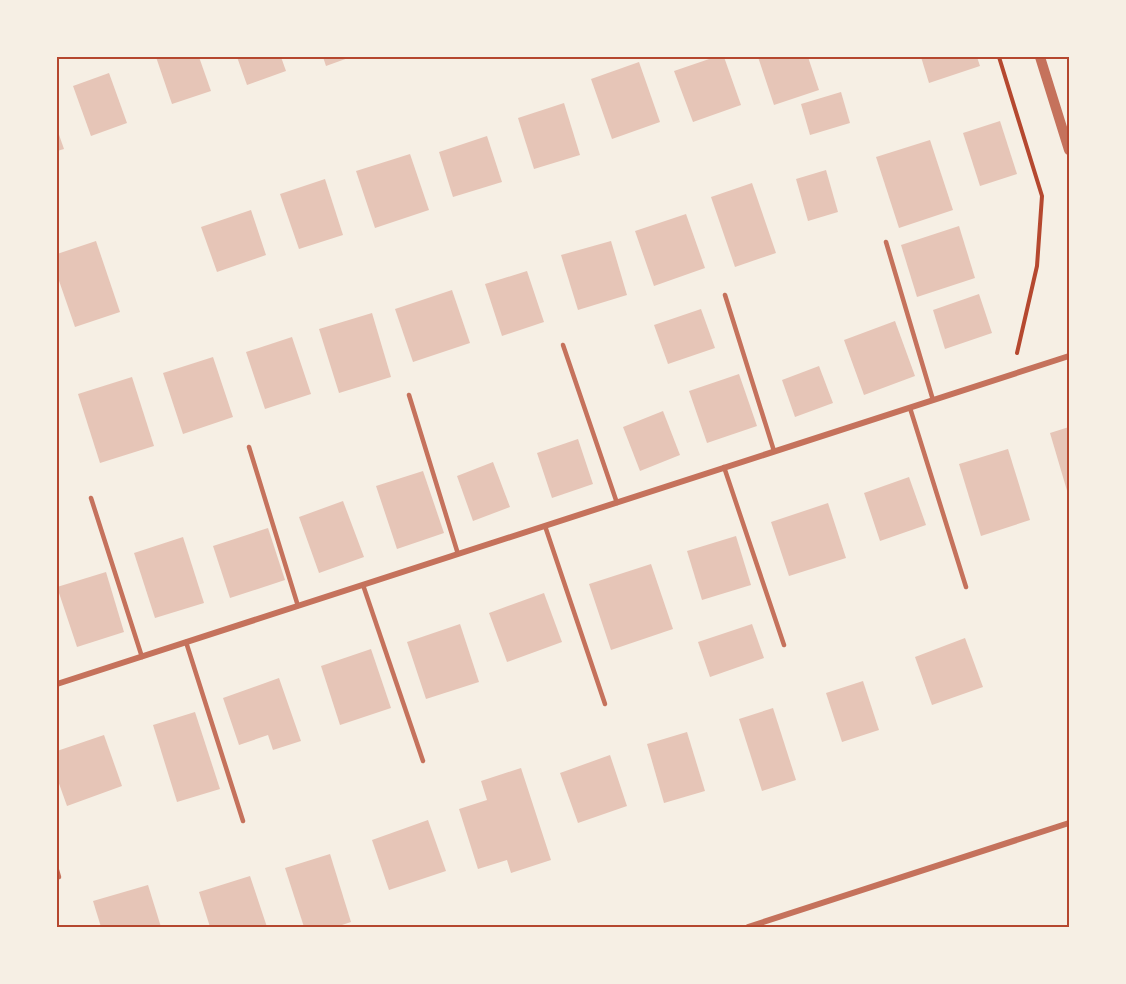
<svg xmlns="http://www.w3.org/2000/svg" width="1126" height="984" font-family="Helvetica,sans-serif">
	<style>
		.building { fill: #e6c5b7 }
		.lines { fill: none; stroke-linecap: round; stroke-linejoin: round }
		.path { stroke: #b5482f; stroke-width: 4 }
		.service { stroke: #c5725c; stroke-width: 4.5 }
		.minor { stroke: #c5725c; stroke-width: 6 }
		.tertiary { stroke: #c5725c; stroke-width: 10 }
		.neatline { fill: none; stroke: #b5482f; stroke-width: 2 }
	</style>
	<rect width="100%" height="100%" fill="#f6efe4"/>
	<g class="building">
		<path d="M156 57H199L211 91 172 104Z"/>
		<path d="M237 57H281L286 71 247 85Z"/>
		<path d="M323 57H351L326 66Z"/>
		<path d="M715 57H724L741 105 693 122 674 71Z"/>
		<path d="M758 57H808L819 90 774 105Z"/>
		<path d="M921 57H977L980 66 929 83Z"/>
		<path d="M639 62 660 122 612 139 591 79Z"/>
		<path d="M109 73 127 123 91 136 73 86Z"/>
		<path d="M841 92 850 123 810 135 801 104Z"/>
		<path d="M564 103 580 155 534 169 518 118Z"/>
		<path d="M1000 121 1017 174 980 186 963 133Z"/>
		<path d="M57 129 64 149 57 151Z"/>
		<path d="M487 136 502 182 453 197 439 152Z"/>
		<path d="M930 140 953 210 899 228 876 157Z"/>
		<path d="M410 154 429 210 375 228 356 171Z"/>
		<path d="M826 170 838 212 808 221 796 179Z"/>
		<path d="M325 179 343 235 299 249 280 194Z"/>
		<path d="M752 183 776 253 735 267 711 197Z"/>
		<path d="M251 210 266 255 217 272 201 227Z"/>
		<path d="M686 214 705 268 654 286 635 231Z"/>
		<path d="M959 226 975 278 917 297 901 245Z"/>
		<path d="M96 241 120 312 75 327 57 275V254Z"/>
		<path d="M611 241 627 295 578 310 561 255Z"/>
		<path d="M527 271 544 322 502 336 485 284Z"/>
		<path d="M452 290 470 343 413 362 395 309Z"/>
		<path d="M979 294 992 333 945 349 933 310Z"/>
		<path d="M701 309 715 348 668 364 654 325Z"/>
		<path d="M372 313 391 377 339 393 319 329Z"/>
		<path d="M895 321 915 376 864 395 844 340Z"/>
		<path d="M292 337 311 394 265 409 246 352Z"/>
		<path d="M213 357 233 417 183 434 163 373Z"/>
		<path d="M819 366 833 403 795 417 782 380Z"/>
		<path d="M739 374 757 426 707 443 689 391Z"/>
		<path d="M132 377 154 446 100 463 78 394Z"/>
		<path d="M663 411 680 455 640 471 623 427Z"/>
		<path d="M1069 427V494H1068L1050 433Z"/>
		<path d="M578 439 593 484 552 498 537 453Z"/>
		<path d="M1008 449 1030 520 981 536 959 464Z"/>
		<path d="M493 462 510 507 473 521 457 476Z"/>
		<path d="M423 471 444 533 397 549 376 486Z"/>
		<path d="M909 477 926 525 880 541 864 493Z"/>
		<path d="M343 501 364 557 319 573 299 517Z"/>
		<path d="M828 503 846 558 789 576 771 522Z"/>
		<path d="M268 528 285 580 230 598 213 546Z"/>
		<path d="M736 536 751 585 702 600 687 551Z"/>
		<path d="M183 537 204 603 155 618 134 553Z"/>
		<path d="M651 564 673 629 611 650 589 584Z"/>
		<path d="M106 572 124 632 77 647 57 587Z"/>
		<path d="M544 593 562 642 507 662 489 613Z"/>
		<path d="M460 624 479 682 426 699 407 642Z"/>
		<path d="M752 624 764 658 710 677 698 642Z"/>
		<path d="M965 638 983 687 932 705 915 657Z"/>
		<path d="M371 649 391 708 340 725 321 666Z"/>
		<path d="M279 678 301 741 273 750 268 735 239 745 223 698Z"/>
		<path d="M863 681 879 730 842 742 826 693Z"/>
		<path d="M773 708 796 780 762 791 739 719Z"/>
		<path d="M195 712 220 789 177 802 153 725Z"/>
		<path d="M687 732 705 791 664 803 647 744Z"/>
		<path d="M104 735 122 786 67 806 57 778V751Z"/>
		<path d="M610 755 627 806 578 823 560 773Z"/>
		<path d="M521 768 551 860 511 873 507 860 478 869 459 809 487 800 481 781Z"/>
		<path d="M428 820 446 871 389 890 372 840Z"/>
		<path d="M330 854 351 922 336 927H304L285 868Z"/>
		<path d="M250 876 267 927H210L199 892Z"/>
		<path d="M148 885 161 927H101L93 901Z"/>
	</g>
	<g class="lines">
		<path class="path" d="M999 57 1042 196 1037 266 1017 353"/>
		<g class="service">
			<path d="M886 242 933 400"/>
			<path d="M725 295 774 451"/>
			<path d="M563 345 617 503"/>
			<path d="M409 395 458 554"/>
			<path d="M910 408 966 587"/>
			<path d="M249 447 298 606"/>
			<path d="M724 467 784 645"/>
			<path d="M91 498 142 657"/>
			<path d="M545 526 605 704"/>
			<path d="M363 585 423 761"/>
			<path d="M186 642 243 821"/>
			<path d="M57 870 59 877"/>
		</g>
		<g class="minor">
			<path d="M57 684 1069 356"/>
			<path d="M748 927 1069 823"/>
		</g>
		<path class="tertiary" d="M1040 57 1069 150"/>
	</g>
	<rect width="1126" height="984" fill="none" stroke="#f6efe4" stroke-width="117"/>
	<rect x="58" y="58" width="1010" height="868" class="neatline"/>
</svg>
